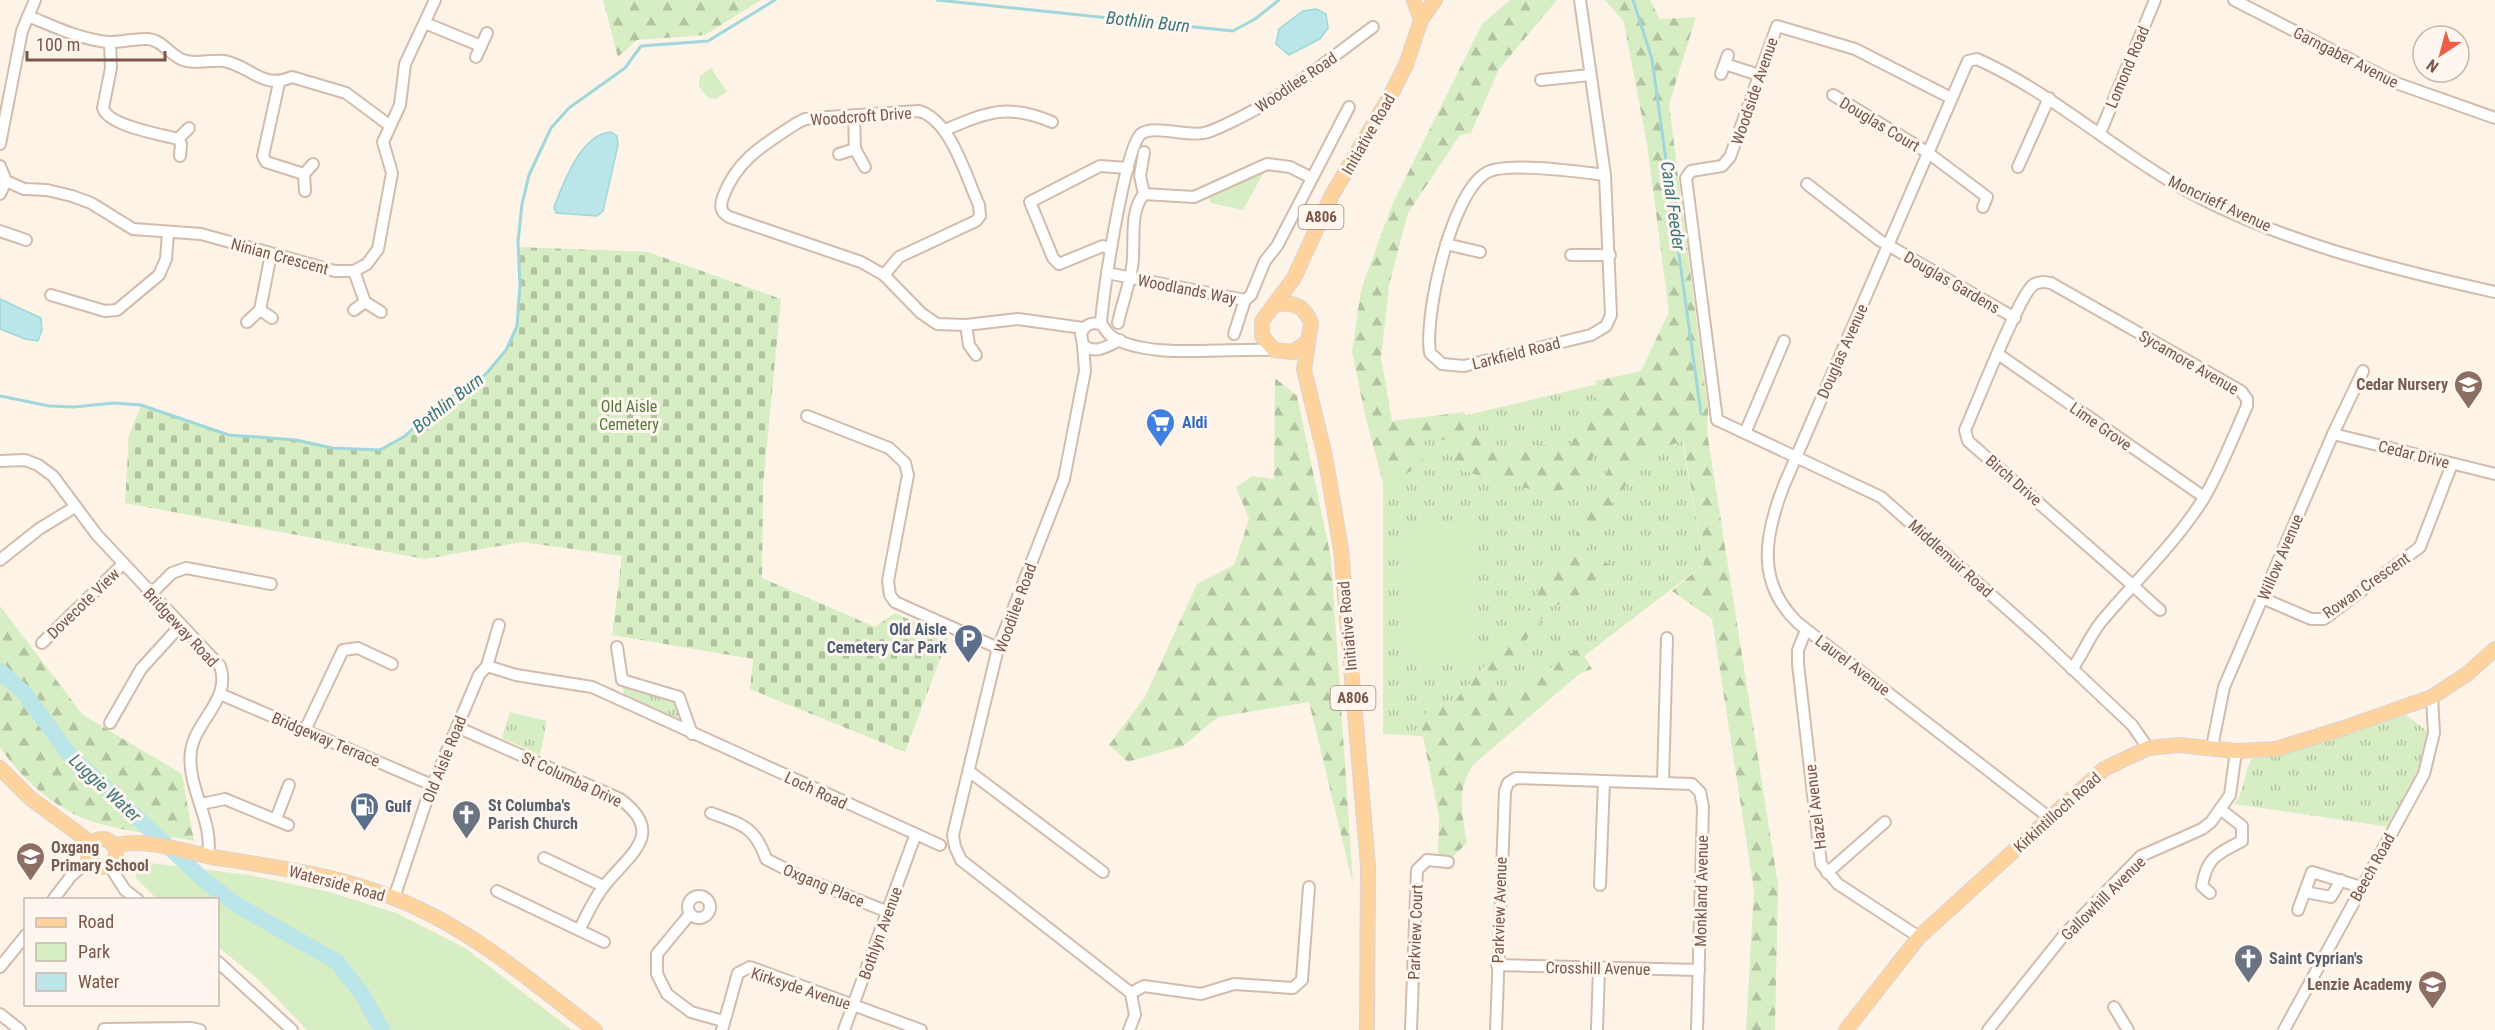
<svg xmlns="http://www.w3.org/2000/svg" width="2495" height="1030" font-family="'Roboto Condensed',sans-serif">
	<style>
		.grass { fill: url(#grass-tufts) }
		.forest { fill: url(#forest-firs) }
		.cemetery { fill: url(#cemetery-stones) }
		.park { fill: #d7edc4 }
		.water { fill: #bae6e9; stroke: #9fd7db; stroke-width: 1.5 }
		.lines { fill: none; stroke-linecap: round; stroke-linejoin: round }
		.stream { stroke: #9fd7db; stroke-width: 3 }
		.river { stroke: #bae6e9; stroke-width: 16 }
		.minor-casing { stroke: #d3bcae; stroke-width: 14 }
		.major-casing { stroke: #dcd3d0; stroke-width: 16 }
		.minor { stroke: #fff; stroke-width: 10 }
		.major { stroke: #ffd39d; stroke-width: 14 }
		.labels { text-anchor: middle; stroke-width: 6; stroke-linejoin: round; paint-order: stroke }
		.shield { fill: #fff7ef; stroke: #a1877b; stroke-width: 1.5 }
		.shield-label { font-size: 15px; font-weight: bold; fill: #795749 }
		.street-label { font-size: 16px; fill: #795749; stroke: #fff7ef }
		.education-label { font-size: 16px; font-weight: bold; fill: #785e54; stroke: #fff7ef; text-anchor: end }
		.park-label { font-size: 16px; fill: #547a3d; stroke: #fff7ef }
		.shop-label { font-size: 16px; font-weight: bold; fill: #366cbe; stroke: #fff7ef; text-anchor: start }
		.service-label { font-size: 16px; font-weight: bold; fill: #4e5e75; stroke: #fff7ef; text-anchor: end }
		.worship-label { font-size: 16px; font-weight: bold; fill: #5b616d; stroke: #fff7ef; text-anchor: start }
		.water-label { font-size: 18px; font-style: italic; fill: #3c797f; stroke: #fff7ef }
	</style>
	<defs>
		<pattern id="grass-tufts" width="24" height="20" patternUnits="userSpaceOnUse" patternTransform="scale(1.5)"><rect width="24" height="20" fill="#d7edc4"/><path d="M3 7l-1-3M5 7V3M7 7l1-3M15 17l-1-3M17 17v-4M19 17l1-3" fill="none" stroke="#b3c3a1"/></pattern>
		<pattern id="forest-firs" width="22" height="20" patternUnits="userSpaceOnUse" patternTransform="scale(1.5)"><rect width="22" height="20" fill="#d7edc4"/><path d="M5 1l3.5 6h-7zM16 11l3.5 6h-7z" fill="#b3c3a1"/></pattern>
		<pattern id="cemetery-stones" width="16" height="16" patternUnits="userSpaceOnUse" patternTransform="scale(1.5)"><rect width="16" height="16" fill="#d7edc4"/><path d="M2 7V4a2 2 0 0 1 4 0v3zM10 15v-3a2 2 0 0 1 4 0v3z" fill="#b3c3a1"/></pattern>
	</defs>
	<rect width="100%" height="100%" fill="#fef3e7"/>
	<g class="grass">
		<path d="M1669 367 1704 564 1476 739 1383 734V435Z"/>
		<path d="M622 683 676 700 686 727 625 699Z"/>
		<path d="M510 712 547 721 540 755 502 738Z"/>
		<path d="M2406 715 2427 731C2430 764 2404 799 2389 827L2235 804C2245 791 2243 773 2252 759L2277 756Z"/>
	</g>
	<g class="forest">
		<path d="M603 0H761L705 35 637 40 618 57Z"/>
		<path d="M1510 0H1557L1499 69 1471 133 1460 135 1408 213 1389 285 1381 357 1392 421 1464 412 1474 434 1499 447 1571 444 1595 406 1596 381 1641 371 1669 312 1647 144 1624 22 1605 0H1650L1660 19 1696 17 1669 104 1708 411 1707 432 1778 885 1775 1030H1746L1754 890 1712 619 1672 591 1704 564 1683 441 1649 452 1598 525 1585 553 1574 543 1577 531 1602 496 1611 455 1596 450 1580 488 1541 492 1456 469 1447 440 1422 438 1423 464 1384 487 1366 419 1352 352 1361 290 1392 205 1482 24Z"/>
		<path d="M1275 378 1297 396 1331 558 1353 884 1309 702 1218 717 1183 746 1128 762 1109 745 1145 697 1197 584 1234 565 1249 519 1236 487 1252 476 1274 479Z"/>
		<path d="M1567 555 1609 564 1574 600 1550 607 1496 682V698L1510 696 1579 648 1592 669 1579 674 1474 764C1456 788 1462 815 1467 843L1452 857 1438 855 1439 817 1421 726 1429 705 1456 700C1482 665 1515 636 1535 597 1546 577 1545 565 1567 555Z"/>
		<path d="M0 606 83 715 182 774 194 841C162 835 128 832 97 823 60 813 21 779 0 747Z"/>
	</g>
	<path class="cemetery" d="M518 247 648 252 781 299 763 485 762 578 875 627 895 613 948 638 905 752 750 689 753 659 612 635 622 556 522 542 425 559 125 503 129 435 141 405 229 435 296 440 332 448 380 450 405 436 433 409 486 374 506 350 517 326 520 285Z"/>
	<g class="park">
		<path d="M711 68 727 92 715 99 708 98 699 87 700 76Z"/>
		<path d="M1264 172 1243 210 1211 203 1208 197Z"/>
		<path d="M1401 527H1475L1476 659 1403 660Z"/>
		<path d="M142 862 249 875 329 892 396 913 465 948 572 1030H307L258 979 218 947V900L157 899 135 877Z"/>
	</g>
	<g class="water">
		<path d="M1316 9 1326 14 1328 28 1320 39 1289 55 1276 44 1279 29 1303 11Z"/>
		<path d="M611 132 617 136 618 145 603 211 597 216 556 213 554 207C564 182 581 134 611 132Z"/>
		<path d="M0 299 41 318 42 330 38 341 25 339 0 329Z"/>
	</g>
	<g class="lines">
		<g class="stream">
			<path d="M937 0 1233 31 1255 19 1279 0"/>
			<path d="M1633 0 1652 59 1701 414"/>
			<path d="M0 396 49 406 74 407 114 403 141 405 229 435 296 440 332 448 380 450 405 436 433 409 486 374 506 350 517 326 520 285 518 242 522 204 529 175 551 128 569 108 625 68 641 46 708 41 775 0"/>
		</g>
		<path class="river" d="M0 671 24 693 69 754 206 882 237 905 337 962 362 994 382 1030"/>
		<defs>
			<g id="minor">
				<path d="M1580 0 1605 175 1611 315 1606 326 1591 335 1464 366 1442 364 1430 353C1424 315 1451 194 1486 173 1505 161 1581 172 1605 175"/>
				<path d="M2234 0 2396 83 2495 118"/>
				<path d="M28 16C53 26 79 39 107 42 120 43 134 38 148 39 162 40 170 55 183 60 197 65 210 59 224 61 251 66 262 90 292 77L346 93 389 125"/>
				<path d="M425 23 481 46"/>
				<path d="M110 42 111 68 103 108C108 126 160 134 178 139L181 144 180 156"/>
				<path d="M476 57 487 33"/>
				<path d="M1725 64 1759 75"/>
				<path d="M1721 74 1728 55"/>
				<path d="M1541 80 1590 75"/>
				<path d="M279 83 263 156 266 162 304 174 305 191"/>
				<path d="M1833 95 1927 152 1987 197 1983 207"/>
				<path d="M1951 98 1855 49 1777 26 1730 157 1722 166 1691 171 1686 178 1717 420 1881 497 2041 639 2132 725 2148 748"/>
				<path d="M919 111C951 120 966 177 979 205L980 216 976 221 899 257 884 275 861 262 729 217C720 212 720 206 723 197 737 159 765 144 797 123L805 119 828 117Z"/>
				<path d="M854 117 855 149 865 167"/>
				<path d="M945 130C987 112 1008 103 1052 122"/>
				<path d="M2100 133 2155 0"/>
				<path d="M178 139 189 128"/>
				<path d="M0 144 22 31 35 0"/>
				<path d="M1144 152 1140 176 1144 194"/>
				<path d="M839 154 855 149"/>
				<path d="M0 166 6 181 24 189 47 190 72 196 91 203 133 229 201 234 335 271H354L367 264 378 249 392 173 383 142 400 105 405 64 435 0"/>
				<path d="M2018 167 2049 98"/>
				<path d="M304 174 313 164"/>
				<path d="M1807 184 1879 240 2015 318"/>
				<path d="M0 194 6 181"/>
				<path d="M0 231 26 240"/>
				<path d="M1446 244 1480 252"/>
				<path d="M1111 249 1103 246 1059 264 1053 258 1030 202 1100 166 1128 168"/>
				<path d="M1571 255H1610"/>
				<path d="M354 271 365 302 381 312"/>
				<path d="M1107 273 1245 300 1251 295 1265 261 1277 246 1349 107"/>
				<path d="M884 275 921 313 937 324 966 325 1018 319 1083 328"/>
				<path d="M51 295 105 311 117 310 159 275 166 259 168 233"/>
				<path d="M260 310 272 318"/>
				<path d="M354 310 365 302"/>
				<path d="M247 322 260 310 271 254"/>
				<path d="M1118 323C1122 304 1129 286 1132 267 1136 245 1128 213 1144 194L1194 197 1267 164 1290 167 1312 178"/>
				<path d="M1101 324C1102 298 1125 146 1141 134 1153 124 1187 137 1204 133 1214 131 1224 125 1233 121 1284 97 1328 60 1373 27"/>
				<path d="M966 325 969 345 976 355"/>
				<path d="M1234 334 1245 300"/>
				<path d="M1120 340C1107 346 1096 355 1083 345L1081 334C1085 324 1091 322 1101 324 1105 328 1106 332 1110 335 1141 361 1235 347 1274 350"/>
				<path d="M1083 345 1085 371 1064 479 998 648 953 835 955 847 961 860 1131 993 1135 1015 1129 1030"/>
				<path d="M1998 354 2204 497"/>
				<path d="M807 416 889 448 905 463 908 475 888 581 890 595 895 602 998 648"/>
				<path d="M1745 433 1784 341"/>
				<path d="M2333 434 2495 474"/>
				<path d="M0 461 25 460 38 465 53 476 97 535 220 666C232 699 195 721 191 751 186 787 214 820 208 856"/>
				<path d="M0 560 39 529 75 507"/>
				<path d="M150 595 172 573 186 568 271 584"/>
				<path d="M2262 598 2311 619H2324L2420 547 2452 464"/>
				<path d="M1806 630 1798 650V664L1821 864 1838 884 1919 937"/>
				<path d="M42 643 123 564"/>
				<path d="M617 647 622 680 679 697 692 734"/>
				<path d="M487 666 516 675 592 687 940 845"/>
				<path d="M2072 669C2083 654 2089 637 2101 622 2135 581 2176 543 2204 498 2221 469 2233 437 2247 406V399L2241 391 2051 283C2044 282 2039 281 2033 285 2018 297 1976 406 1965 430L1968 441 2129 582C2139 591 2149 601 2160 610"/>
				<path d="M220 694 432 785"/>
				<path d="M110 723 141 669 181 625"/>
				<path d="M457 727 620 799C666 833 631 853 605 885 594 898 587 915 579 930"/>
				<path d="M305 730 343 650 358 648 392 664"/>
				<path d="M2212 747 2224 687 2333 434 2363 371"/>
				<path d="M970 772 1103 872"/>
				<path d="M1663 782 1667 638"/>
				<path d="M201 804 225 799 288 825"/>
				<path d="M711 813C741 824 755 826 766 859L803 878 888 912"/>
				<path d="M276 819 289 785"/>
				<path d="M2051 819 1798 623C1755 582 1765 534 1784 485L1968 61 1977 59C2048 91 2106 143 2173 183 2269 239 2387 268 2495 292"/>
				<path d="M544 858 603 886"/>
				<path d="M109 865 125 890 138 900"/>
				<path d="M1827 873 1885 822"/>
				<path d="M1600 885 1604 781"/>
				<path d="M497 891 604 942"/>
				<path d="M2305 892 2331 897 2341 880"/>
				<path d="M2210 893 2202 886C2207 857 2217 854 2242 841V826L2220 809"/>
				<circle cx="699" cy="907" r="11"/>
				<path d="M394 898 428 796 479 675 487 666 499 625"/>
				<path d="M53 900 71 876 90 860"/>
				<path d="M2298 910 2312 872 2361 887"/>
				<path d="M690 914 657 954V974L667 994 691 1012 723 1021"/>
				<path d="M218 962 292 1030"/>
				<path d="M1497 965 1699 970"/>
				<path d="M0 967 26 935"/>
				<path d="M1131 993 1144 986 1201 994 1234 984 1293 988 1302 980 1309 887"/>
				<path d="M2114 1007 2128 1030"/>
				<path d="M0 1014 20 1030"/>
				<path d="M104 1029 191 1028 200 1030"/>
				<path d="M722 1030 738 973 750 967 921 1030"/>
				<path d="M844 1030 915 836"/>
				<path d="M1411 1030 1417 870 1427 860 1448 862"/>
				<path d="M1496 1030 1505 791 1508 783 1516 778 1692 784 1700 792 1703 807 1697 1030"/>
				<path d="M1597 1030 1599 967"/>
				<path d="M1988 1030 2064 935 2141 856 2202 829 2211 822 2230 795 2236 751"/>
				<path d="M2284 1030 2424 774 2434 733 2432 697"/>
			</g>
			<g id="major">
				<path d="M1414 0 1421 20"/>
				<path d="M1276 305C1293 300 1305 307 1311 323L1304 370 1325 456 1341 549 1368 866 1367 1030"/>
				<path d="M1307 342 1293 352 1274 350 1262 336V321L1294 278 1332 195 1390 96 1406 65 1421 20 1435 0"/>
				<path d="M0 768 30 798 91 843"/>
				<circle cx="102" cy="853" r="14"/>
				<path d="M114 846C143 837 182 851 212 857 281 868 351 877 415 907 481 937 537 986 595 1030"/>
				<path d="M1846 1030 1919 937 2104 769 2148 748 2179 745 2236 751 2276 749 2341 729 2432 697 2467 674 2495 649"/>
			</g>
		</defs>
		<use href="#minor" class="minor-casing"/>
		<use href="#major" class="major-casing"/>
		<use href="#minor" class="minor"/>
		<use href="#major" class="major"/>
	</g>
	<defs>
		<symbol id="school-pin" viewBox="-11 -11 22 30"><path d="M0 17L-7.5 6A9.5 9.5 0 1 1 7.5 6Z" fill="#8d6e63" stroke="#fff7ef"/><path d="M0-5L7-2L0 1L-7-2ZM-4 1L0 2.5L4 1V4Q0 6-4 4Z" fill="#fff"/></symbol>
		<symbol id="supermarket-pin" viewBox="-11 -11 22 30"><path d="M0 17L-7.5 6A9.5 9.5 0 1 1 7.5 6Z" fill="#3f7fe0" stroke="#fff7ef"/><path d="M-6-5.5h2.5l.6 2H6L4.5 2H-2.5L-4.4-4H-6ZM-1.5 3.2a1.3 1.3 0 1 0 .1 0ZM3 3.2a1.3 1.3 0 1 0 .1 0Z" fill="#fff"/></symbol>
		<symbol id="parking-pin" viewBox="-11 -11 22 30"><path d="M0 17L-7.5 6A9.5 9.5 0 1 1 7.5 6Z" fill="#5c6f8a" stroke="#fff7ef"/><path d="M-3.5-5.5H1a3.5 3.5 0 0 1 0 7H-1V5.5H-3.5ZM-1-3.4V-.6H.8a1.4 1.4 0 0 0 0-2.8Z" fill="#fff"/></symbol>
		<symbol id="fuel-pin" viewBox="-11 -11 22 30"><path d="M0 17L-7.5 6A9.5 9.5 0 1 1 7.5 6Z" fill="#5c6f8a" stroke="#fff7ef"/><path d="M-5.5-6h7V0h2V4h1.3V-2.5L3-4.5l.8-.8L6-3V5H2.5V1h-1V6h-7ZM-4.2-4.7v3.2H.2V-4.7Z" fill="#fff"/></symbol>
		<symbol id="church-pin" viewBox="-11 -11 22 30"><path d="M0 17L-7.5 6A9.5 9.5 0 1 1 7.5 6Z" fill="#6b7280" stroke="#fff7ef"/><path d="M-1.2-6h2.4v3.5h3.3v2.4h-3.3V6h-2.4V-.1h-3.3v-2.4h3.3Z" fill="#fff"/></symbol>
	</defs>
	<g fill-rule="evenodd">
		<use href="#school-pin" x="2452" y="368" width="33" height="45"/>
		<use href="#supermarket-pin" x="1144" y="406" width="33" height="45"/>
		<use href="#parking-pin" x="952" y="622" width="33" height="45"/>
		<use href="#fuel-pin" x="348" y="790" width="33" height="45"/>
		<use href="#church-pin" x="450" y="798" width="33" height="45"/>
		<use href="#school-pin" x="14" y="840" width="33" height="45"/>
		<use href="#church-pin" x="2232" y="942" width="33" height="45"/>
		<use href="#school-pin" x="2416" y="968" width="33" height="45"/>
	</g>
	<g class="labels">
		<g class="shield">
			<rect x="1298.5" y="205" width="45" height="24" rx="4.5"/>
			<rect x="1330.5" y="686" width="45" height="24" rx="4.5"/>
		</g>
		<g class="shield-label">
			<text x="1321" y="222">A806</text>
			<text x="1353" y="703">A806</text>
		</g>
		<g class="street-label">
			<text transform="translate(2346 57) rotate(27)" y="6">Garngaber Avenue</text>
			<text transform="translate(2127 67) rotate(-67)" y="6">Lomond Road</text>
			<text transform="translate(1296 82) rotate(-34)" y="6">Woodilee Road</text>
			<text transform="translate(1754 91) rotate(-71)" y="6">Woodside Avenue</text>
			<text transform="translate(861 116) rotate(-4)" y="6">Woodcroft Drive</text>
			<text transform="translate(1880 124) rotate(31)" y="6">Douglas Court</text>
			<text transform="translate(1368 134) rotate(-60)" y="6">Initiative Road</text>
			<text transform="translate(2220 203) rotate(25)" y="6">Moncrieff Avenue</text>
			<text transform="translate(280 256) rotate(15)" y="6">Ninian Crescent</text>
			<text transform="translate(1952 282) rotate(30)" y="6">Douglas Gardens</text>
			<text transform="translate(1187 289) rotate(11)" y="6">Woodlands Way</text>
			<text transform="translate(1842 351) rotate(-66)" y="6">Douglas Avenue</text>
			<text transform="translate(1516 353) rotate(-14)" y="6">Larkfield Road</text>
			<text transform="translate(2189 362) rotate(30)" y="6">Sycamore Avenue</text>
			<text transform="translate(2101 426) rotate(35)" y="6">Lime Grove</text>
			<text transform="translate(2414 454) rotate(14)" y="6">Cedar Drive</text>
			<text transform="translate(2014 480) rotate(41)" y="6">Birch Drive</text>
			<text transform="translate(2280 557) rotate(-67)" y="6">Willow Avenue</text>
			<text transform="translate(1951 558) rotate(42)" y="6">Middlemuir Road</text>
			<text transform="translate(2366 585) rotate(-35)" y="6">Rowan Crescent</text>
			<text transform="translate(83 603) rotate(-44)" y="6">Dovecote View</text>
			<text transform="translate(1015 608) rotate(-70)" y="6">Woodilee Road</text>
			<text transform="translate(1347 626) rotate(-95)" y="6">Initiative Road</text>
			<text transform="translate(181 627) rotate(47)" y="6">Bridgeway Road</text>
			<text transform="translate(1853 665) rotate(37)" y="6">Laurel Avenue</text>
			<text transform="translate(326 739) rotate(23)" y="6">Bridgeway Terrace</text>
			<text transform="translate(444 759) rotate(-68)" y="6">Old Aisle Road</text>
			<text transform="translate(572 779) rotate(25)" y="6">St Columba Drive</text>
			<text transform="translate(816 790) rotate(25)" y="6">Loch Road</text>
			<text transform="translate(1815 807) rotate(-97)" y="6">Hazel Avenue</text>
			<text transform="translate(2057 812) rotate(-42)" y="6">Kirkintilloch Road</text>
			<text transform="translate(2372 867) rotate(-61)" y="6">Beech Road</text>
			<text transform="translate(337 883) rotate(15)" y="6">Waterside Road</text>
			<text transform="translate(824 885) rotate(23)" y="6">Oxgang Place</text>
			<text transform="translate(1701 891) rotate(-89)" y="6">Monkland Avenue</text>
			<text transform="translate(2103 898) rotate(-45)" y="6">Gallowhill Avenue</text>
			<text transform="translate(1499 910) rotate(-88)" y="6">Parkview Avenue</text>
			<text transform="translate(1415 932) rotate(-88)" y="6">Parkview Court</text>
			<text transform="translate(880 933) rotate(-70)" y="6">Bothlyn Avenue</text>
			<text transform="translate(1598 968) rotate(1)" y="6">Crosshill Avenue</text>
			<text transform="translate(801 988) rotate(18)" y="6">Kirksyde Avenue</text>
		</g>
		<g class="education-label">
			<text x="2448" y="390">Cedar Nursery</text>
			<text x="51" y="853" text-anchor="start">Oxgang<tspan x="51" dy="18">Primary School</tspan></text>
			<text x="2412" y="990">Lenzie Academy</text>
		</g>
		<g class="park-label">
			<text x="629" y="412">Old Aisle<tspan x="629" dy="18">Cemetery</tspan></text>
		</g>
		<g class="shop-label">
			<text x="1182" y="428">Aldi</text>
		</g>
		<g class="service-label">
			<text x="947" y="635">Old Aisle<tspan x="947" dy="18">Cemetery Car Park</tspan></text>
			<text x="385" y="812" text-anchor="start">Gulf</text>
		</g>
		<g class="worship-label">
			<text x="488" y="811">St Columba's<tspan x="488" dy="18">Parish Church</tspan></text>
			<text x="2269" y="964">Saint Cyprian's</text>
		</g>
		<g class="water-label">
			<text transform="translate(1148 22) rotate(6)" y="6">Bothlin Burn</text>
			<text transform="translate(1673 206) rotate(82)" y="6">Canal Feeder</text>
			<text transform="translate(448 403) rotate(-38)" y="6">Bothlin Burn</text>
			<text transform="translate(105 788) rotate(43)" y="6">Luggie Water</text>
		</g>
	</g>
	<rect x="24" y="898" width="195" height="108" fill="#fff7ef" stroke="#c9b7ad" stroke-width="1.5"/>
	<rect x="36" y="918" width="30" height="9" fill="#ffd39d" stroke="#c9b7ad" stroke-width="1.5"/>
	<text x="78" y="928" font-size="18" fill="#795749">Road</text>
	<rect x="36" y="943" width="30" height="18" fill="#d7edc4" stroke="#c9b7ad" stroke-width="1.5"/>
	<text x="78" y="958" font-size="18" fill="#795749">Park</text>
	<rect x="36" y="973" width="30" height="18" fill="#bae6e9" stroke="#c9b7ad" stroke-width="1.5"/>
	<text x="78" y="988" font-size="18" fill="#795749">Water</text>
	<g transform="translate(2441 54) rotate(216)"><circle r="28" fill="#fff7ef" stroke="#c9b7ad" stroke-width="1.5"/>
	<path d="M0-4.5L10 22L0 15L-10 22Z" fill="#ee5e46"/>
	<text y="-9" font-size="16" font-weight="bold" text-anchor="middle" fill="#795749">N</text>
	</g>
	<path d="M27 51v9h138v-9" fill="none" stroke="#795749" stroke-width="3"/>
	<text x="36" y="51" font-size="18" fill="#795749" stroke="#fff7ef" stroke-width="4.5" paint-order="stroke">100 m</text>
</svg>
